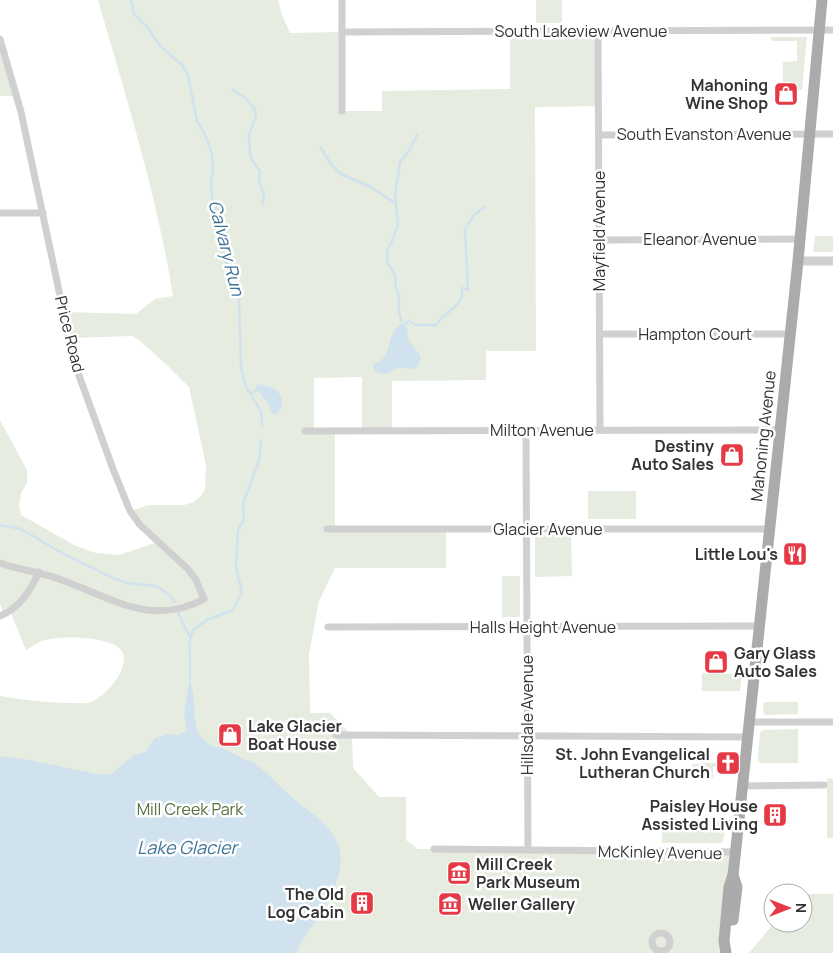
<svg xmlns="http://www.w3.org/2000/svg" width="833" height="953" font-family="Manrope,sans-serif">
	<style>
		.green { fill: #e6ecdf }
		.water { fill: #cfe2ee }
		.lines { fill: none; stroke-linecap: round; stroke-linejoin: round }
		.stream { stroke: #cfe2ee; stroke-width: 2.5 }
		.minor { stroke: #d0d0d0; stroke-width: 7 }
		.tertiary { stroke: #d0d0d0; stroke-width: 9 }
		.primary { stroke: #ababab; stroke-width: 11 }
		.labels { text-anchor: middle; stroke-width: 5; stroke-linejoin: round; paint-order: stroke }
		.street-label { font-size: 16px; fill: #333; stroke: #fff }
		.poi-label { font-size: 16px; font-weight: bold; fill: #333; stroke: #fff; text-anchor: end }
		.park-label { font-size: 16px; fill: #56703f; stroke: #fff }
		.water-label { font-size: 18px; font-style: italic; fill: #3f7597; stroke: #fff }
	</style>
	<rect width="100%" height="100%" fill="#fff"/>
	<g class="green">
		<path d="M98 0H278L282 15 290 33 342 32 343 111H382V91L510 89V31H598L599 106 535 107 536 351H486V380L392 381V431H362V377L314 378V431H335V529H446V568H335L319 601 309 654 310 713H330L352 736 353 768 379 797H406V840L418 849 735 852 726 953H0V696C24 700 48 703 73 703 77 703 83 704 88 703 104 699 133 667 121 650 111 637 65 636 50 639 41 640 34 645 26 650L10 611 4 614 0 604V420L27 470V483L21 493 19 505 21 515 76 546 96 553 119 555 158 542 130 511 149 505H184L194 502 202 495 205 489 206 465 189 387 166 364 139 340 132 336 69 338 63 312 136 314 155 299 173 296C157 195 126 97 98 0Z"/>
		<rect x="536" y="0" width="26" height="23"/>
		<path d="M771 37H807L802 90H783V62L797 61V41H773L771 40Z"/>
		<path d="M0 40 16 96H0Z"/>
		<path d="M815 236H833V252H813Z"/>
		<rect x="588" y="491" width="48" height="28"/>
		<path d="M535 535H571L572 576 535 577Z"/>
		<rect x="502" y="576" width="18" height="41"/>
		<path d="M702 673 742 674 740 691H702Z"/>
		<path d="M764 702H798V714L765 715 763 712Z"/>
		<path d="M798 729V763H760L758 760 760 732 763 730Z"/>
		<path d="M700 763H724V767H713V778H692V764H700Z"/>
		<path d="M827 778 833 779V838H827Z"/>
		<path d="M727 821 723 840 721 843H662V822Z"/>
		<path d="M803 894H833V953H749L774 923H803Z"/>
	</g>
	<g class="water">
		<path d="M402 323C409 327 407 334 409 340 414 351 427 354 416 368L411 369 401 367C390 371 387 377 375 372L373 364C395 359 384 334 402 323Z"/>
		<path d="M257 384C262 385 269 386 273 388 285 395 285 410 273 415L269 405 256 388Z"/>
		<path d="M190 676C191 684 193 692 194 700 195 716 193 736 209 743V746C225 746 235 756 249 761L250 760C266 770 278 786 293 798 307 810 326 821 335 838 355 872 317 918 299 946L297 953H0V756L30 760 96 774H111L134 755 145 752 155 738 169 734 178 735 187 730 184 713Z"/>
	</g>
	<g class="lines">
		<g class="stream">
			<path d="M131 0 134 14 148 28 160 46 182 65 188 75 197 121 206 137 212 154 213 168 211 182 212 198 222 224 224 257 235 281 239 298 241 367 244 380 247 389 261 411 262 426"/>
			<path d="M233 90 245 98 254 108 256 117 249 134 250 154 253 162 260 171 259 183 264 194 262 205"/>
			<path d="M321 148 331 164 341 174 371 187 395 203"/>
			<path d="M222 230 230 227"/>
			<path d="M402 323 399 312V295L396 289 395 275 388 264 387 258 388 248 392 241 398 225 395 196 400 162 408 152 417 135"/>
			<path d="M405 324 409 321 416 325H436L443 317 458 304 462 297V288L468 290 465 229 473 216 484 207"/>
			<path d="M250 394 257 390"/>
			<path d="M0 525 21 529 62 553 113 578 127 583 156 586 168 594 175 602"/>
			<path d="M178 613 190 637"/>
			<path d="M190 679V654L189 644 193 630 207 620 233 610 241 594V587L238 577 236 565 238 530 244 520 243 504 259 460 261 440"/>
		</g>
		<g class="minor">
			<path d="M342 0V111"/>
			<path d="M598 31 600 430"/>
			<path d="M342 32 833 30"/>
			<path d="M0 39 21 112 69 338 77 370 113 469 130 511 140 525 188 569 196 580 204 599C151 628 110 597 59 579 40 572 19 570 0 563"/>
			<path d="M599 135 833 134"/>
			<path d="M0 213H43"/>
			<path d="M599 240 800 239"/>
			<path d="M600 334H790"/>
			<path d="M526 430 528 850"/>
			<path d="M305 431 780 430"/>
			<path d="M327 529H769"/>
			<path d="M0 616C20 608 30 591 39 572"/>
			<path d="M328 627 759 626"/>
			<path d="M749 722H833"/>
			<path d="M336 735 748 737"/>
			<path d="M742 786 824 785"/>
			<path d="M434 849 735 852"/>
			<circle cx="661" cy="942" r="9"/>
		</g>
		<path class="tertiary" d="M798 261H833"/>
		<g class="primary">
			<path d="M733 875 737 887 733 920"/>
			<path d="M726 953 724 941 729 887 733 875 735 857 798 261 822 0"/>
		</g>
	</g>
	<defs>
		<symbol id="shop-square" viewBox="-11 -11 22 22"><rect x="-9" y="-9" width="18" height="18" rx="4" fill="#e63946" stroke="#fff"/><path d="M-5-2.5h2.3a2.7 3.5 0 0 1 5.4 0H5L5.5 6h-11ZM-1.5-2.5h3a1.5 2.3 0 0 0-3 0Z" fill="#fff"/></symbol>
		<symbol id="restaurant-square" viewBox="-11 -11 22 22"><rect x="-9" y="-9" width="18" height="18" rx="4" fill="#e63946" stroke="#fff"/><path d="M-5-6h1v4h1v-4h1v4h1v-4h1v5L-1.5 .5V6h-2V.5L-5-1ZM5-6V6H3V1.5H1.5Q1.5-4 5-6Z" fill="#fff"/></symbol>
		<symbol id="church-square" viewBox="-11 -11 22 22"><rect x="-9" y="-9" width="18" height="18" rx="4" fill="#e63946" stroke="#fff"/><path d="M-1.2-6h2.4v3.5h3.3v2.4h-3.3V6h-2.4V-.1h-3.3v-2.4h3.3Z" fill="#fff"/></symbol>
		<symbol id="building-square" viewBox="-11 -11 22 22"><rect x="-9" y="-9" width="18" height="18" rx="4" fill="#e63946" stroke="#fff"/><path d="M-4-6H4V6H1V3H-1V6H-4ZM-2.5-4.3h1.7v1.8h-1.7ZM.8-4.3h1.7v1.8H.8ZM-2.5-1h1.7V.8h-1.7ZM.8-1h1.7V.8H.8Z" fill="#fff"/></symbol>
		<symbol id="museum-square" viewBox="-11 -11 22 22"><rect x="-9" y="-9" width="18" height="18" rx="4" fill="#e63946" stroke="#fff"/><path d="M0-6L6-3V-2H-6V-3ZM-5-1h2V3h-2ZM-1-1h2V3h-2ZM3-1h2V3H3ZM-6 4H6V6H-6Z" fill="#fff"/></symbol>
	</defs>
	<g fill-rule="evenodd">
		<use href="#shop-square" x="772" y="80" width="28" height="28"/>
		<use href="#shop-square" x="718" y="441" width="28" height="28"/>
		<use href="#restaurant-square" x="781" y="540" width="28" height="28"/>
		<use href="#shop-square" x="702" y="648" width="28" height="28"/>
		<use href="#shop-square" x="216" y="721" width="28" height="28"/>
		<use href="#church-square" x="714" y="749" width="28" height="28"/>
		<use href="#building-square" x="761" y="801" width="28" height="28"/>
		<use href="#museum-square" x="445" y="859" width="28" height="28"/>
		<use href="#building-square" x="348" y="889" width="28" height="28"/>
		<use href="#museum-square" x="436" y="890" width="28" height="28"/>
	</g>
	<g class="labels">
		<g class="street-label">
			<text x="581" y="37">South Lakeview Avenue</text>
			<text x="704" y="140">South Evanston Avenue</text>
			<text transform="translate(599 231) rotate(-90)" y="6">Mayfield Avenue</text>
			<text x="700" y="245">Eleanor Avenue</text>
			<text transform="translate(70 334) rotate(76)" y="6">Price Road</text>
			<text x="695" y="340">Hampton Court</text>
			<text x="542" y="436">Milton Avenue</text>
			<text transform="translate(763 436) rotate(-84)" y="6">Mahoning Avenue</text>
			<text x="548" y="535">Glacier Avenue</text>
			<text x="543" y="633">Halls Height Avenue</text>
			<text transform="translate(527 715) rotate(-90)" y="6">Hillsdale Avenue</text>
			<text transform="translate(660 852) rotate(1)" y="6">McKinley Avenue</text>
		</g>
		<g class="poi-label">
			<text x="768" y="91">Mahoning<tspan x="768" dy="18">Wine Shop</tspan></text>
			<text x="714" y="452">Destiny<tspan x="714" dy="18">Auto Sales</tspan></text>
			<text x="778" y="560">Little Lou's</text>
			<text x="734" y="659" text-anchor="start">Gary Glass<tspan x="734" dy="18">Auto Sales</tspan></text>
			<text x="248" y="732" text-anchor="start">Lake Glacier<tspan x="248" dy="18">Boat House</tspan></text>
			<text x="710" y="760">St. John Evangelical<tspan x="710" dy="18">Lutheran Church</tspan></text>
			<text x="758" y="812">Paisley House<tspan x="758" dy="18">Assisted Living</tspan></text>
			<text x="476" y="870" text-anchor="start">Mill Creek<tspan x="476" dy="18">Park Museum</tspan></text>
			<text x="344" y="900">The Old<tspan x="344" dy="18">Log Cabin</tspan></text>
			<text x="468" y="910" text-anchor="start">Weller Gallery</text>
		</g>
		<g class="park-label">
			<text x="190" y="815">Mill Creek Park</text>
		</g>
		<g class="water-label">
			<text transform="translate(226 248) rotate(76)" y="6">Calvary Run</text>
			<text x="187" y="854">Lake Glacier</text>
		</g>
	</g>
	<g transform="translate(788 908) rotate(90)"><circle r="24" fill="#ffffff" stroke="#adadad"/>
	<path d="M0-4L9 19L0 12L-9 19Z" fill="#e63946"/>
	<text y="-8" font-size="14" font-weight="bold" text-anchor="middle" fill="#333333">N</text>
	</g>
</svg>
